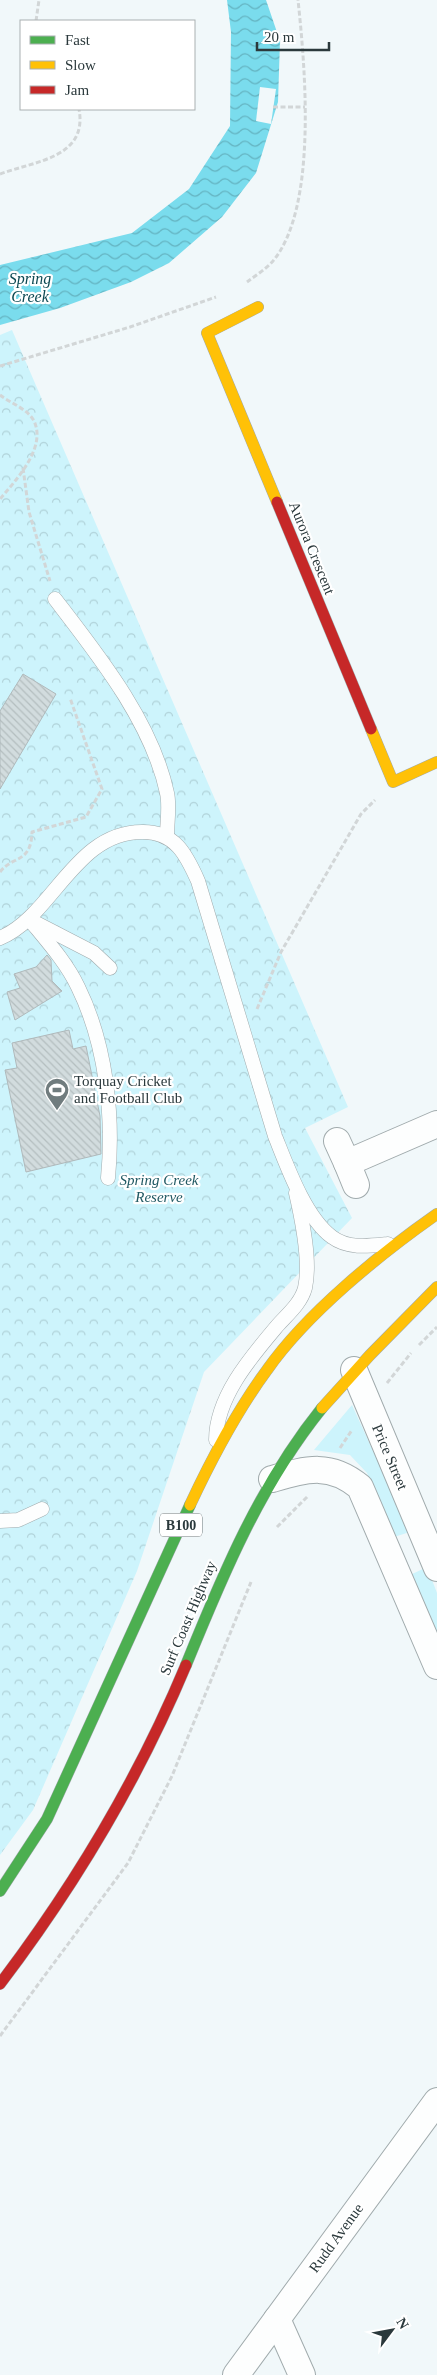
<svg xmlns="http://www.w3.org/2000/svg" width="437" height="2375" font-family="'Times New Roman',serif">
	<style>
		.grass { fill: #cdf4fc }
		.park { fill: url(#park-crowns) }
		.water { fill: url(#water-waves) }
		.pier { fill: #f1f8fa }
		.building { fill: url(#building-back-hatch); stroke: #b0b9bb }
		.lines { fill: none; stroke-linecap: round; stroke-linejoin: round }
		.lane-casing { stroke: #a1abad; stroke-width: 15 }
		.street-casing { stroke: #a1abad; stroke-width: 28 }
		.fast-casing { stroke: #a1abad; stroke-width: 12 }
		.slow-casing { stroke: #a1abad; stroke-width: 12 }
		.jam-casing { stroke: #a1abad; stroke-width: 12 }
		.path { stroke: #d2d6d7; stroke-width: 3; stroke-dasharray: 5 2.5; stroke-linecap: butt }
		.lane { stroke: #fdfefe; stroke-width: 14 }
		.street { stroke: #fdfefe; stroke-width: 26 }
		.fast { stroke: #4caf50; stroke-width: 11 }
		.slow { stroke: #ffc107; stroke-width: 11 }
		.jam { stroke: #c62828; stroke-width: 11 }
		.labels { text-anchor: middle; stroke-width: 4.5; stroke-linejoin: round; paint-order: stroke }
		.shield { fill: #fff; stroke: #6b7476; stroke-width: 1 }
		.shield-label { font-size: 14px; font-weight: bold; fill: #2b393c }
		.street-label { font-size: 15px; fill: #2b393c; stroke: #fff }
		.poi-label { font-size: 15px; fill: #2b393c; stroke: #fff; text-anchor: start }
		.park-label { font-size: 15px; font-style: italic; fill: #215963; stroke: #fff }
		.water-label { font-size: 16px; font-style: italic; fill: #0d4953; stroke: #fff }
	</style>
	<defs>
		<pattern id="park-crowns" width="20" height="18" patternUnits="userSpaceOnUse" patternTransform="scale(1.25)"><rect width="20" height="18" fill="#cdf4fc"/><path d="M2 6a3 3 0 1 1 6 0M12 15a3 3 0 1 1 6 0" fill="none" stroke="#b0d2d9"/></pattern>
		<pattern id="water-waves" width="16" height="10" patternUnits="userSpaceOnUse" patternTransform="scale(1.25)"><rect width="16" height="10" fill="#7adced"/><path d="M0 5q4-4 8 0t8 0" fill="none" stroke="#64b3c1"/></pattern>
		<pattern id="building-back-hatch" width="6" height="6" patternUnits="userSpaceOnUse" patternTransform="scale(1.25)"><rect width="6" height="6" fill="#d2dcde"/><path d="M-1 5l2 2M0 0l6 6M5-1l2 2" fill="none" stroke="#b4bebf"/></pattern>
	</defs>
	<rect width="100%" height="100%" fill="#f1f8fa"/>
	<g class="grass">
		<path d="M352 1405 410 1532 394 1537 367 1473 350 1455 314 1450Z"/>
		<path d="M427 1567 437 1593V1644L408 1576Z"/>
	</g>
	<path class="park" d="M12 330 348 1107 305 1128 352 1218 204 1372 137 1571 33 1810 0 1855V335Z"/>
	<path class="water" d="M227 0H266L280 41 278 102 256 173 222 217 169 263 131 282 60 308 0 325V265L132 233 189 189 230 126 231 32Z"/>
	<path class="pier" d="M260 87 276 89 271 124 256 121Z"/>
	<g class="building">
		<path d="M23 674 56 694 0 789V711Z"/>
		<path d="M47 955 51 960 52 981 62 991 15 1020 7 992 20 988 14 974 36 967Z"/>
		<path d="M69 1030 73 1049 86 1046 100 1116 101 1154 26 1172 5 1070 17 1068 12 1043Z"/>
	</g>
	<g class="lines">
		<defs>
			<g id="lane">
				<path d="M55 599C98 655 152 722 167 793 170 806 167 822 167 836"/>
				<path d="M29 919C47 941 66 962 78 987 106 1044 114 1116 108 1178"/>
				<path d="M34 922 94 953 110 968"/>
				<path d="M0 938C53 916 75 831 143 832 175 832 186 854 198 881L275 1136C287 1166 305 1217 332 1237 348 1249 369 1246 388 1244"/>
				<path d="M216 1440C216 1397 251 1357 278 1325 288 1314 301 1303 305 1288 311 1261 302 1219 296 1193"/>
				<path d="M0 1521 18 1520 42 1509"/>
			</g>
			<g id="street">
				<path d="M337 1141 347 1163 437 1124"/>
				<path d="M347 1163 356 1185"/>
				<path d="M354 1370 437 1568"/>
				<path d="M272 1479C307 1469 330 1462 360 1487L437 1666"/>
				<path d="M277 2319 302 2375"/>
				<path d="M236 2375 437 2101"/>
			</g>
			<g id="fast">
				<path d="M186 1665C223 1574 260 1485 322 1408"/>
				<path d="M0 1891 47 1819 190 1505"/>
			</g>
			<g id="slow">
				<path d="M258 307 207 333 277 502"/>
				<path d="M371 729 393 782 437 762"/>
				<path d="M322 1408 370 1355 437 1287"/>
				<path d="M190 1505C212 1458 236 1412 267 1370 307 1313 380 1254 437 1214"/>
			</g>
			<g id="jam">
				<path d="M277 502 371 729"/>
				<path d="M0 1984C75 1885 138 1780 186 1665"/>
			</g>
		</defs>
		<use href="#lane" class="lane-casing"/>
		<use href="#street" class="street-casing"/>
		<use href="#fast" class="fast-casing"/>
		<use href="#slow" class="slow-casing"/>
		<use href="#jam" class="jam-casing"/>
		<g class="path">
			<path d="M36 21 39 0"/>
			<path d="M273 107H305"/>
			<path d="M0 174C35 161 88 158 79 109"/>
			<path d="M247 282C255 276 266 269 273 261 318 207 305 66 298 0"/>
			<path d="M0 366 130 327 216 297"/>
			<path d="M0 395C10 403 28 409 34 421 47 448 15 481 0 499"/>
			<path d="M23 468 29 512 50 581"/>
			<path d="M0 872C13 855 31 864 32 832L86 817 102 789 70 698"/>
			<path d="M257 1009 281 952 361 814 375 800"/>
			<path d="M419 1345 437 1327"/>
			<path d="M387 1383 411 1353"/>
			<path d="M340 1448 352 1430"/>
			<path d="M277 1527 308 1496"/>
			<path d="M0 2036 128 1863 172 1776 251 1582"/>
		</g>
		<use href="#lane" class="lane"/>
		<use href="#street" class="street"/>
		<use href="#fast" class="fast"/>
		<use href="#slow" class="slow"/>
		<use href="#jam" class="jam"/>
	</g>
	<defs>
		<symbol id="stadium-pin" viewBox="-11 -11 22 30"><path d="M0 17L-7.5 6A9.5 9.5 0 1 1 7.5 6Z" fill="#707c7e" stroke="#fff"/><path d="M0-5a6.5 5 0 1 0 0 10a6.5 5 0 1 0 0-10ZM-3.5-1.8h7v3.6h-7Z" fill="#fff"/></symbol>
	</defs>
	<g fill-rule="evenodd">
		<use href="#stadium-pin" x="43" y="1076" width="28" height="38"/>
	</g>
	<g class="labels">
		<rect class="shield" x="160" y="1513.5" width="42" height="23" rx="4"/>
		<g class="shield-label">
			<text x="181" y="1530">B100</text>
		</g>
		<g class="street-label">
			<text transform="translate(312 548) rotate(68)" y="5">Aurora Crescent</text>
			<text transform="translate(390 1457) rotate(67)" y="5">Price Street</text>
			<text transform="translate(188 1618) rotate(-67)" y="5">Surf Coast Highway</text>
			<text transform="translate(336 2238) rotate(-54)" y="5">Rudd Avenue</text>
		</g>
		<g class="poi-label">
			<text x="74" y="1086">Torquay Cricket<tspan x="74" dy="17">and Football Club</tspan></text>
		</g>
		<g class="park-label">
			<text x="159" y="1185">Spring Creek<tspan x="159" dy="17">Reserve</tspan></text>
		</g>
		<g class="water-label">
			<text x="30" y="284">Spring<tspan x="30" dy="18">Creek</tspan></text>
		</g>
	</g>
	<rect x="20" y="20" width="175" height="90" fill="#ffffff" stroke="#aab0b1"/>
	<rect x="30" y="36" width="25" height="8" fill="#4caf50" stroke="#aab0b1"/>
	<text x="65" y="45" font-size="15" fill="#2b393c">Fast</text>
	<rect x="30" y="61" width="25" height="8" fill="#ffc107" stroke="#aab0b1"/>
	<text x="65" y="70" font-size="15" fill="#2b393c">Slow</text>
	<rect x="30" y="86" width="25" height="8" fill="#c62828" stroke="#aab0b1"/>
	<text x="65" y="95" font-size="15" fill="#2b393c">Jam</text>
	<g transform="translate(392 2330) rotate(58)" stroke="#ffffff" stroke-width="4" paint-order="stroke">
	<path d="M0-4L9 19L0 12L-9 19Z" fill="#2b393c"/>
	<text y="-8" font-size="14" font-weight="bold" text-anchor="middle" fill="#2b393c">N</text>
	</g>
	<path d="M257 42v8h72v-8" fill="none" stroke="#2b393c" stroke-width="2.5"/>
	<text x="264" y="42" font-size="15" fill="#2b393c" stroke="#ffffff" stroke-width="4" paint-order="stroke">20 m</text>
</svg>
